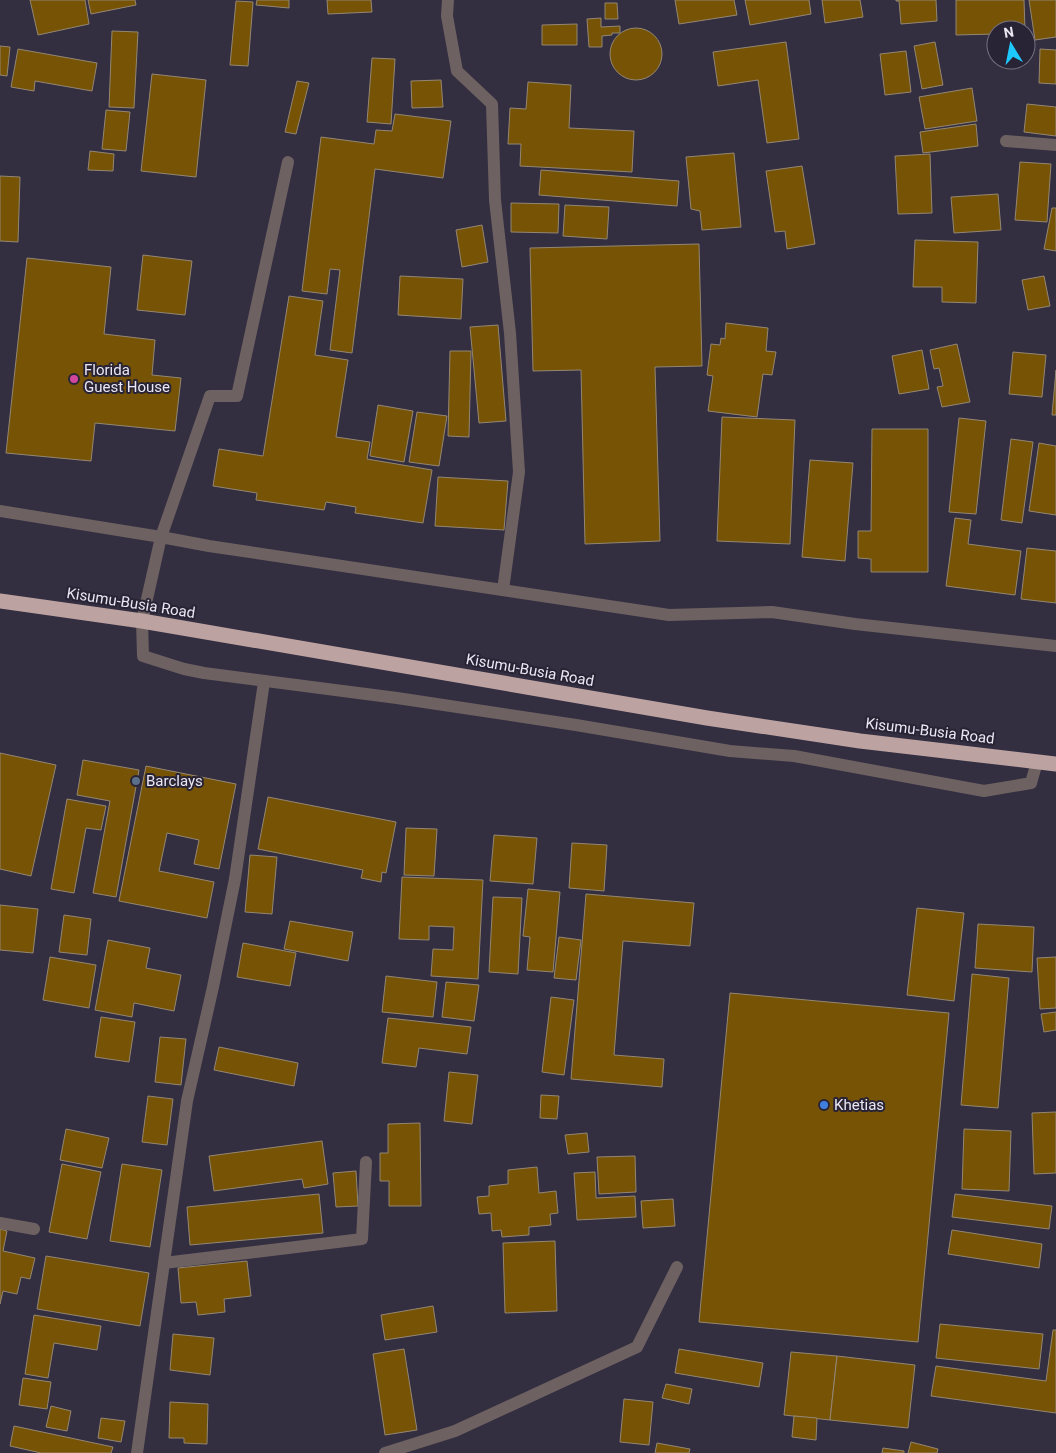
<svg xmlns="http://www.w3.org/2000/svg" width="1056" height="1453" font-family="Roboto,sans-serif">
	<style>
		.building { fill: #775305; stroke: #938773 }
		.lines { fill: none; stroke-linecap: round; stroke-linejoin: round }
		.lane { stroke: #6d6161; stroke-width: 12 }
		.street { stroke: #6d6161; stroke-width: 12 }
		.highway { stroke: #bda2a2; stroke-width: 15 }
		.hotel-dot { fill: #d1479c; stroke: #292435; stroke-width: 2 }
		.service-dot { fill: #5c6f8a; stroke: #292435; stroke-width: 2 }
		.shop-dot { fill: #3f7fe0; stroke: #292435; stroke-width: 2 }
		.labels { text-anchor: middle; stroke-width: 4; stroke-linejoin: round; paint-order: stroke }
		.poi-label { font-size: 15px; fill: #eae7f3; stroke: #292435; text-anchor: start }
		.street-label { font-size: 15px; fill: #eae7f3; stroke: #292435 }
	</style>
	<rect width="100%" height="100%" fill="#332e40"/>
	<g class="building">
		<path d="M30 0H85L89 24 38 35Z"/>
		<path d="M88 0H135L136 5 91 14Z"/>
		<path d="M257 0H289V8L256 5Z"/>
		<path d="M327 0H371L372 12 328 14Z"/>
		<path d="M675 0H734L737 15 679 24Z"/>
		<path d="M745 0H809L811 14 750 25Z"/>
		<path d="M822 0H860L863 17 825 23Z"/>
		<path d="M896 0H936L937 21 901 24 899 1H896Z"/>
		<path d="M956 0H1024L1025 30H996V34L956 35Z"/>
		<path d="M1029 0H1056V37L1035 40Z"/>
		<path d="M236 1 253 2 248 66 230 65Z"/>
		<path d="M605 3H617L618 19H605Z"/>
		<path d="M601 18V27L620 26V33H612V35L602 36V47H589L587 19Z"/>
		<path d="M577 24V45H542V25Z"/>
		<circle cx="636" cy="54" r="26"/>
		<path d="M112 31 138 32 134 108 109 107Z"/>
		<path d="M786 42 799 139 767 143 758 80 718 86 713 52Z"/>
		<path d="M935 42 943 85 922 89 914 46Z"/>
		<path d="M0 46 10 47 7 76 0 75Z"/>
		<path d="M18 49 97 63 92 91 35 81 34 91 11 87Z"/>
		<path d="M1040 49 1056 50V84L1039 83Z"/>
		<path d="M906 51 911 92 885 95 880 54Z"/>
		<path d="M372 58 395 59 391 124 367 122Z"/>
		<path d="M152 74 206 80 196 177 141 171Z"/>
		<path d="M441 80 443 107 412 108 411 81Z"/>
		<path d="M297 81 309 83 296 134 285 132Z"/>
		<path d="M528 82 571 85 569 128 634 131 632 172 520 166 521 144H508L510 108 526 109Z"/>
		<path d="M972 88 977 121 925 129 919 97Z"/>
		<path d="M1027 104 1056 107V136L1024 132Z"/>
		<path d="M106 110 130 112 126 151 102 149Z"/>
		<path d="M395 114 451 121 443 178 375 169 352 353 330 350 340 270 330 269 327 294 302 291 321 137 374 144 376 130 392 131Z"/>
		<path d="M976 124 978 146 923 153 920 132Z"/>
		<path d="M90 151 114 154 113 171 88 170Z"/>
		<path d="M734 153 741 227 702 230 700 211 691 209 686 157Z"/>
		<path d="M930 154 932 213 898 214 895 156Z"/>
		<path d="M1020 162 1051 164 1047 222 1015 220Z"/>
		<path d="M802 166 815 244 787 249 785 231 775 232 766 171Z"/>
		<path d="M541 170 679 181 677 206 539 195Z"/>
		<path d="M0 176 20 177 18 242 0 241Z"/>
		<path d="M998 194 1001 230 954 233 951 197Z"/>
		<path d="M511 203 559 204 558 233 511 232Z"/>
		<path d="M565 205 609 207 607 239 563 236Z"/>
		<path d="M1052 208H1056V251L1044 249Z"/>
		<path d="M482 225 488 262 462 267 456 230Z"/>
		<path d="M915 240 978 242 976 303 942 302V287H913Z"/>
		<path d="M699 244 702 366 655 367 660 541 585 544 581 370 533 371 530 248Z"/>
		<path d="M143 255 192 261 185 315 137 310Z"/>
		<path d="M27 258 111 267 104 334 155 340 152 375 181 378 175 431 95 423 91 461 6 453Z"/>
		<path d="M400 276 463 279 461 319 398 315Z"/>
		<path d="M1044 276 1050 306 1028 310 1022 280Z"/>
		<path d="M289 296 323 301 315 355 348 360 336 437 370 442 367 459 432 470 423 523 355 513 356 507 326 502 324 510 256 500 257 493 213 486 219 449 263 456Z"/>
		<path d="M726 323 768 328 766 351 776 352 772 375 763 374 757 417 708 411 713 376 707 375 711 344 720 345 721 338 725 339Z"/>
		<path d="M498 325 506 421 479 423 470 327Z"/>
		<path d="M957 344 970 402 942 407 937 387 943 386 939 368 934 369 930 350Z"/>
		<path d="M922 350 929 389 899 394 892 356Z"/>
		<path d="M450 351H471L469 437 448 436Z"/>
		<path d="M1013 352 1046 355 1042 397 1009 394Z"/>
		<path d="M1056 370V415H1052Z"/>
		<path d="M378 405 413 411 404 462 370 456Z"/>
		<path d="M417 412 447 416 439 466 409 462Z"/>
		<path d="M722 417 795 420 790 544 717 541Z"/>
		<path d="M959 418 986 421 976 514 949 512Z"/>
		<path d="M872 429H928V572H871V559L858 558V531H871Z"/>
		<path d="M1011 439 1033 442 1022 523 1001 520Z"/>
		<path d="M1039 443 1056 446V515L1029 511Z"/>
		<path d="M810 460 853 463 845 561 802 557Z"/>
		<path d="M438 477 508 481 504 530 435 526Z"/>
		<path d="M955 518 971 520 968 544 1021 551 1015 595 946 586Z"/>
		<path d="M1027 548 1056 551V603L1021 599Z"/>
		<path d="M0 753 56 765 31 876 0 869Z"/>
		<path d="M83 760 139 770 116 897 93 893 110 801 77 795Z"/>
		<path d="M146 766 236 784 219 869 194 864 199 840 167 833 159 871 214 882 207 918 119 901Z"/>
		<path d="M268 797 396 822 386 873 382 872 381 882 361 878 363 870 258 849Z"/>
		<path d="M67 799 106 806 101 830 86 828 74 893 51 889Z"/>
		<path d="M406 828 437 829 434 876 404 875Z"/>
		<path d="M494 835 537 838 533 884 490 881Z"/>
		<path d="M572 843 607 845 604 891 569 888Z"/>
		<path d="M250 855 277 857 272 914 245 912Z"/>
		<path d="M402 877 483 880 478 979 431 976 433 949 453 950 454 927 429 926V940L399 939Z"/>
		<path d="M528 889 560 892 553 972 527 970 530 937 523 936Z"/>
		<path d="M586 894 694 903 690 946 623 941 614 1055 664 1059 662 1087 571 1079Z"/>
		<path d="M493 897 522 898 518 974 489 972Z"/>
		<path d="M0 905 38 909 33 953 0 950Z"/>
		<path d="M917 908 964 913 954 1001 907 995Z"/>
		<path d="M64 915 91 919 87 955 59 952Z"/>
		<path d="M290 921 353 932 348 961 284 949Z"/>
		<path d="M978 924 1034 927 1032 972 975 968Z"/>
		<path d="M559 937 581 940 576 980 554 978Z"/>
		<path d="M108 940 150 948 146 968 181 975 174 1011 134 1003 132 1017 95 1010Z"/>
		<path d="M243 943 296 953 290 986 237 977Z"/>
		<path d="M50 957 96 965 89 1008 43 1000Z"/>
		<path d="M1056 957V1008L1040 1009 1037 958Z"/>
		<path d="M972 974 1009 978 998 1108 961 1105Z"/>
		<path d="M386 976 437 982 433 1017 382 1012Z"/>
		<path d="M446 982 479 985 474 1021 442 1017Z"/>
		<path d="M730 993 949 1013 918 1342 699 1322Z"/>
		<path d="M551 997 574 1000 564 1075 542 1072Z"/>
		<path d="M1056 1012V1030L1044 1032 1041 1014Z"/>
		<path d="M101 1017 135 1022 129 1062 95 1057Z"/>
		<path d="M388 1018 471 1027 467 1054 419 1048 416 1067 382 1063Z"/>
		<path d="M160 1037 186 1039 181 1085 155 1082Z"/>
		<path d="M219 1047 298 1063 294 1086 214 1070Z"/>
		<path d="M449 1072 478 1075 472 1124 444 1121Z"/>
		<path d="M541 1095 559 1096 557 1119 540 1118Z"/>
		<path d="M148 1096 173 1099 167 1145 142 1142Z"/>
		<path d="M1056 1112V1173L1034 1174 1032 1113Z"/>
		<path d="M420 1123 421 1206H389V1181H380V1153H388V1124Z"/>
		<path d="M66 1129 109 1138 102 1168 60 1160Z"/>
		<path d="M964 1129 1011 1131 1009 1191 962 1189Z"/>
		<path d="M587 1133 589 1152 568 1154 565 1135Z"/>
		<path d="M322 1141 328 1184 304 1188 302 1179 214 1191 209 1156Z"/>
		<path d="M635 1156 636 1192 599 1194 597 1157Z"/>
		<path d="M62 1164 101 1172 87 1239 49 1232Z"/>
		<path d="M122 1164 162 1170 150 1247 110 1241Z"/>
		<path d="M537 1167 539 1193 556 1191 558 1213 550 1214 551 1225 529 1227V1235L502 1237 501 1230 492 1231 491 1213 479 1214 477 1197 489 1196V1186L508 1184V1170Z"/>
		<path d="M356 1171 358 1206 336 1207 333 1173Z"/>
		<path d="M595 1172 596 1198 635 1196 636 1217 577 1220 574 1173Z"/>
		<path d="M319 1194 323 1233 190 1245 187 1207Z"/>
		<path d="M955 1194 1052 1206 1049 1229 952 1217Z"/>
		<path d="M673 1199 675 1226 643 1228 641 1201Z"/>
		<path d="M0 1229 7 1231 3 1251 35 1258 30 1279 21 1277 17 1294 3 1291 0 1304Z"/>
		<path d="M952 1230 1042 1244 1039 1268 948 1254Z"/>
		<path d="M555 1241 557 1311 505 1313 503 1243Z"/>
		<path d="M46 1256 149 1273 140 1326 37 1309Z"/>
		<path d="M247 1261 251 1296 224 1299 225 1312 198 1315 196 1302 181 1303 178 1268Z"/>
		<path d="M433 1306 437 1332 385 1340 381 1315Z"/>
		<path d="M34 1315 101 1326 97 1350 54 1343 48 1378 25 1374Z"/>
		<path d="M940 1324 1043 1334 1039 1369 936 1358Z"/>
		<path d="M1053 1330H1056V1413L931 1396 936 1366 1046 1381Z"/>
		<path d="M173 1334 214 1338 210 1375 170 1370Z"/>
		<path d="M404 1349 417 1430 385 1435 373 1354Z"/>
		<path d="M679 1349 763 1363 759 1387 675 1373Z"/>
		<path d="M791 1352 837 1356 830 1420 784 1415Z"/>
		<path d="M837 1356 915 1365 908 1428 830 1420Z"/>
		<path d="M23 1378 51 1382 47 1409 19 1405Z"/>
		<path d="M666 1384 692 1389 689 1404 662 1398Z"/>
		<path d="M624 1399 653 1402 649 1445 620 1442Z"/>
		<path d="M170 1402 208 1404 207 1444 184 1443V1438H169Z"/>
		<path d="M51 1406 71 1411 67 1431 46 1427Z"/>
		<path d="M794 1416 817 1418 816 1440 792 1437Z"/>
		<path d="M101 1418 125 1421 121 1442 98 1438Z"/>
		<path d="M14 1426 113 1447 111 1453H41L10 1446Z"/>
		<path d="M911 1442 938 1449 937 1453H908Z"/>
		<path d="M657 1443 690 1449 689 1453H655Z"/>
		<path d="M883 1448 904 1451V1453H882Z"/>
	</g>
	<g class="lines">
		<g class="lane">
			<path d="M448 0 447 16 457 71 492 104 495 200 510 333 519 472 503 590"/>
			<path d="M1006 141 1056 145"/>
			<path d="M161 537 210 396H237L288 162"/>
			<path d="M0 1223 34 1229"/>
			<path d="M164 1263 362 1239 366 1162"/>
		</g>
		<g class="street">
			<path d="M0 511 161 537"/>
			<path d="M1037 762 1031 783 984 791 794 756 730 751 576 725 397 698 204 673 184 669 143 656 142 621 161 537 209 546 669 615 772 612 855 624 1056 646"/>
			<path d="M137 1453 187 1101 213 987 235 879 264 682"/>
			<path d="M385 1453 455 1431 637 1347 677 1267"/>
		</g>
		<path class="highway" d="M0 601 142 621 707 718 860 741 1056 764"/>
	</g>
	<circle class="hotel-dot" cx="74" cy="379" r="5"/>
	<circle class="service-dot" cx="136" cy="781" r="5"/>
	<circle class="shop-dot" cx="824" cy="1105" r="5"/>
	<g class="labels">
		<g class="poi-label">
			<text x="84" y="375">Florida<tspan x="84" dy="17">Guest House</tspan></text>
			<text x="146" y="786">Barclays</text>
			<text x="834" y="1110">Khetias</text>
		</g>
		<g class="street-label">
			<text transform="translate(131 603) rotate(9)" y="5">Kisumu-Busia Road</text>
			<text transform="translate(530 670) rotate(10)" y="5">Kisumu-Busia Road</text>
			<text transform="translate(930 731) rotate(7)" y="5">Kisumu-Busia Road</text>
		</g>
	</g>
	<g transform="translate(1011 45) rotate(350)"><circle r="24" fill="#292435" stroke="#767281"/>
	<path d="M0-4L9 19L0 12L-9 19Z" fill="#1dc9fc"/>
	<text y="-8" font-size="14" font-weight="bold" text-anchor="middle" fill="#eae7f3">N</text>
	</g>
</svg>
